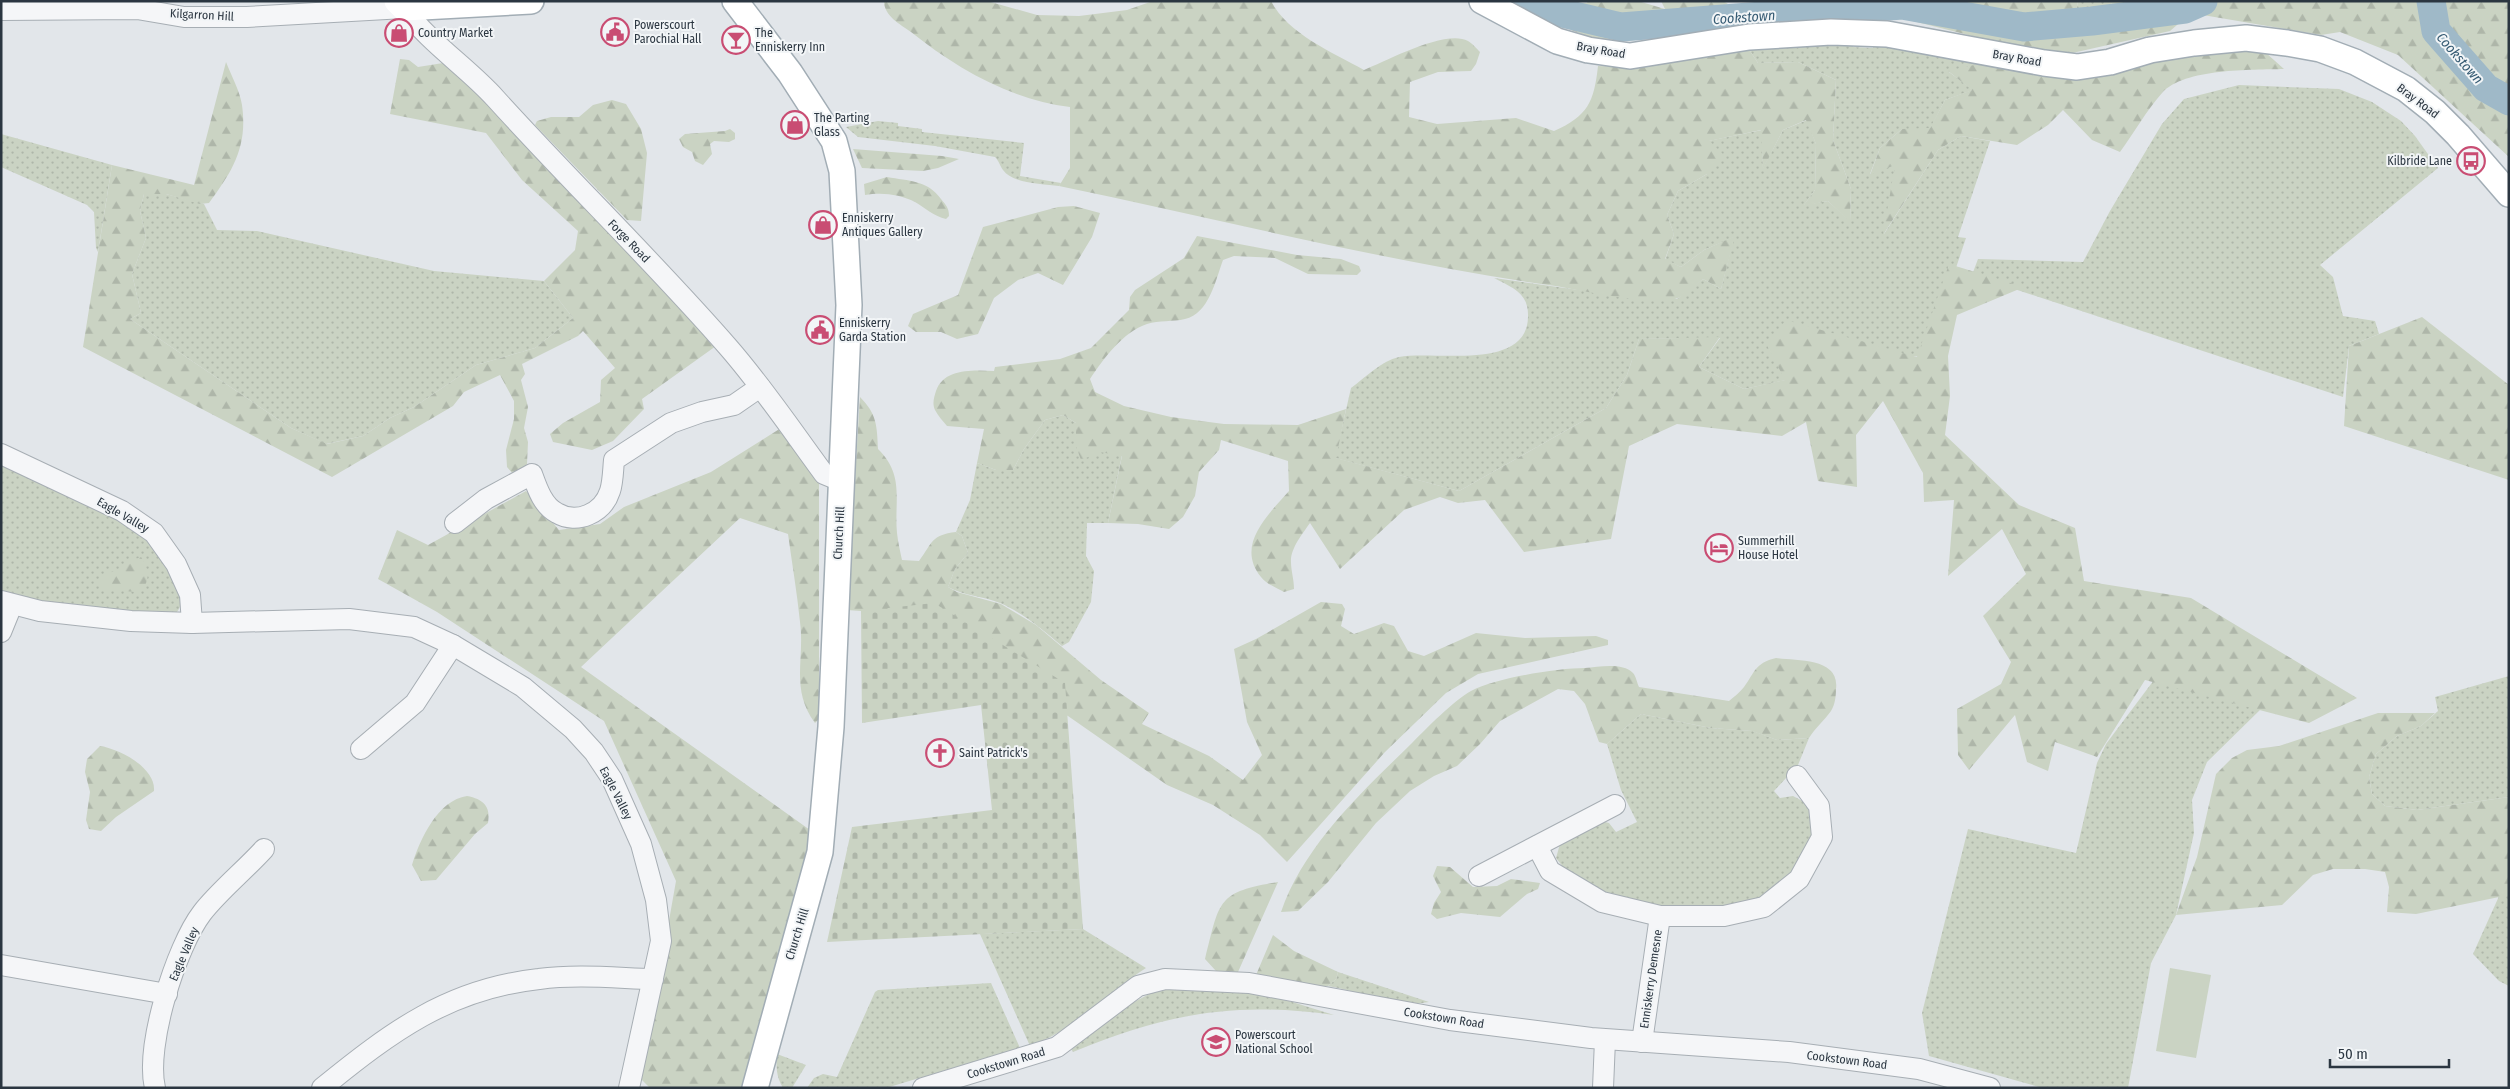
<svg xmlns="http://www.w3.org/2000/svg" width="2510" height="1089" font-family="'Fira Sans Condensed',sans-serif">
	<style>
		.grass { fill: url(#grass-dots) }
		.forest { fill: url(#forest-firs) }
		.cemetery { fill: url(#cemetery-stones) }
		.green { fill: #cad3c3 }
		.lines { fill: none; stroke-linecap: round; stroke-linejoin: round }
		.river { stroke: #9fb9c8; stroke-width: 29 }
		.minor-casing { stroke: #a7aeb4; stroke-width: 22 }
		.major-casing { stroke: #a2adb5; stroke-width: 28 }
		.minor { stroke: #f5f6f8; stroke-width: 20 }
		.major { stroke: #fff; stroke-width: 25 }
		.labels { text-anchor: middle; stroke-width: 4; stroke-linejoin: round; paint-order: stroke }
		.street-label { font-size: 12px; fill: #2b3641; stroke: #f2f5f7 }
		.poi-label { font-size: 12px; fill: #2b3641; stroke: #f2f5f7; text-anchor: start }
		.water-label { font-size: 14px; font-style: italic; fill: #365b73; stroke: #f2f5f7 }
	</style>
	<defs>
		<pattern id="grass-dots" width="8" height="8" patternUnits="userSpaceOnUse" patternTransform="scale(1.25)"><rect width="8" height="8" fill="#cad3c3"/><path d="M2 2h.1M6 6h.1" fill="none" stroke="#aeb6a9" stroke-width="1.8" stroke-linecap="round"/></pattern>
		<pattern id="forest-firs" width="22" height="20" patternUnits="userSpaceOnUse" patternTransform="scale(1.25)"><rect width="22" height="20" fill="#cad3c3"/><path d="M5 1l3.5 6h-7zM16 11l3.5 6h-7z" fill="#aeb6a9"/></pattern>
		<pattern id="cemetery-stones" width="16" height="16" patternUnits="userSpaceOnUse" patternTransform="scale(1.25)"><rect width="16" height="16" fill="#cad3c3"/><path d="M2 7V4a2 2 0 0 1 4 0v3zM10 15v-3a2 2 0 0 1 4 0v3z" fill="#aeb6a9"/></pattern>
	</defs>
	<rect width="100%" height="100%" fill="#e2e6ea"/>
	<g class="grass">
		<path d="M2078 1H2112L2107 24 2076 12Z"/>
		<path d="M1853 41V47L1873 48V41L1982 63 1949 72 1973 90 1945 100 1930 129H1902L1880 148 1870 174 1896 164 1884 234 1938 150 1961 136 1990 141 1958 237 1966 238 1926 357 1768 346 1786 380 1744 389 1699 367 1720 338 1639 339 1627 375 1606 408 1459 491 1335 458 1351 388C1366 377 1381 361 1399 357 1432 350 1527 372 1528 317 1529 293 1513 288 1494 278L1643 299H1677L1703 279 1721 289 1734 237 1704 250 1681 267 1665 260 1674 234 1667 215 1678 191 1707 174 1708 141 1762 130 1763 168 1783 130 1807 120 1816 144 1815 190 1804 205 1828 201 1850 221 1851 189 1833 140 1836 80 1798 62 1758 63 1746 45Z"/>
		<path d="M2239 85 2339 89 2372 102 2401 121 2415 136 2438 168 2320 265 2333 277 2343 316 2375 321 2379 334 2349 346 2343 397 1972 275 1978 259 2083 262 2110 211 2162 124 2184 99Z"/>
		<path d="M878 121 898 123V126L922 129V132L1024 143 1020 176 1061 183 1059 186C1043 184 1013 184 1003 170 1000 166 999 161 995 157L935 146 858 137 846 127Z"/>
		<path d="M1 134 112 165 98 252 96 248 94 212 87 205 1 167Z"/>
		<path d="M144 194H166L204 204 217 230 257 231 434 271 544 281 573 318 535 348 476 365 414 407 390 418 363 436 326 444 291 428 130 319 141 313 132 274 146 238 140 211Z"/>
		<path d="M1063 415 1076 423V446L1122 455 1108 523H1087L1086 556 1094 571 1091 602 1069 642 1062 646C1043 630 1023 613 1000 603 983 596 964 596 948 587L955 569 968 553 962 536 956 532 970 500 977 463 996 470H1013L1024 449 1045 420Z"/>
		<path d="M1 462C26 473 50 485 74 497 118 518 158 537 176 584 180 597 185 605 174 615L47 605 1 592Z"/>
		<path d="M2509 676V797L2417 810 2385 806 2372 794 2369 777 2376 754 2397 736 2421 726 2438 711 2435 697Z"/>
		<path d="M2154 680 2262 708 2207 762 2192 800 2194 833 2176 915 2151 963 2128 1088H2043L1929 1056 1922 1013 1968 829 2076 853 2097 763 2106 744Z"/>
		<path d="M1641 714 1711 728 1753 731 1777 740 1809 738 1798 765 1774 791 1780 798 1793 796 1810 805 1813 834 1799 866 1770 892 1741 908 1657 907 1606 895 1571 877 1556 858 1560 844 1601 821 1609 823 1616 832 1637 822 1621 790 1607 744Z"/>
		<path d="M2509 893V986L2499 981 2473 954 2500 894Z"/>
		<path d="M1083 929 1146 968C1106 994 1074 1030 1030 1046L980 934Z"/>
		<path d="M1338 972 1429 1002C1397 1008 1360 991 1328 986L1336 979Z"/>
		<path d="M991 983 1020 1048 886 1088H807L814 1078 823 1074 837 1077 875 992 878 990Z"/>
		<path d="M1187 985 1264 993 1334 1015C1233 1001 1166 1014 1073 1052L1070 1047 1123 1008 1151 993Z"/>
		<path d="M777 1054 806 1065 792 1088H783C776 1076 776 1067 777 1054Z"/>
	</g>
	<g class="forest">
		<path d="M884 1H987L1037 15 1079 16 1127 10 1153 1H1271C1288 34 1332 52 1364 70 1387 61 1445 29 1468 41 1472 43 1477 49 1480 52L1476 64 1471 71 1438 72 1410 82 1409 117 1437 124 1516 118 1554 131C1588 116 1594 102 1598 66L1631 67 1746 45 1758 63 1798 62 1836 80 1833 140 1851 189 1850 222 1828 201 1803 206 1815 190 1816 144 1806 120 1783 130 1763 169 1761 130 1709 141 1725 156 1707 174 1678 191 1667 215 1674 234 1665 259 1681 267 1704 250 1735 236 1721 289 1703 279C1696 285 1684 297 1675 299 1641 305 1584 290 1548 285 1383 261 1222 220 1059 186L1070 168V107C1011 100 956 68 911 32 900 24 884 16 884 1Z"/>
		<path d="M1509 1H1550V7L1539 12Z"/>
		<path d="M1588 1H1638L1665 9 1661 1H1723L1728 4 1680 19 1681 35 1626 41 1597 40 1566 28 1575 3H1587Z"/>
		<path d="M1758 1H1870V12L1864 16 1763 20Z"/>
		<path d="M1893 1H2078L2076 12 2107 24 2112 1H2509V157L2398 55 2340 32 2321 35 2191 13 2170 31 2068 54 2020 48 1893 16Z"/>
		<path d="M2220 48 2265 52 2284 69C2252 70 2184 68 2162 93 2146 111 2134 133 2120 152L2092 140 2063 110 2048 125 2017 145 1961 136 1938 150 1883 235 1895 165 1870 175 1880 148 1902 129 1930 128 1945 100 1972 90 1948 71 1982 63 2164 56Z"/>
		<path d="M400 59 409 60 418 67 443 63 499 111 716 346 642 399 644 409 613 441 592 450 553 442 550 434 563 423 600 402 601 380 615 368 583 331 578 336 522 364 525 374 521 380 528 407 524 428 528 442 527 464 521 473 514 475 507 467 506 450 514 419V401L500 375 464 392 453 406 332 477 83 347 112 165 194 185 226 62C231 75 240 91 242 105 248 147 232 172 209 203L200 204 166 194H144L140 211 146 238 132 274 141 313 130 319 291 428 327 444 363 436 390 418 414 407 476 365 535 348 573 318 544 281 575 250 578 231 522 180 486 133 390 114Z"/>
		<path d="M612 100 626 104 641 129 647 153 641 221 627 220 535 125 537 121 551 117H579L593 105Z"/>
		<path d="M730 129 735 133V139L729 142 714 141 710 144 712 154 703 165 695 161 692 152 683 147 679 139 685 134 725 131Z"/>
		<path d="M853 149 942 156 959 159 938 168 923 171 862 168Z"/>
		<path d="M887 177C909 181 927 180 941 199 946 205 949 208 949 216L946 219C934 216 925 208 915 202 900 194 881 192 865 195L864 184Z"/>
		<path d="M1074 206 1100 213 1092 237 1063 285 1038 273 1018 280 994 298 978 334 957 339 941 332H916L908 326 913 314 958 295 983 227 1058 207Z"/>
		<path d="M1197 236 1297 255 1341 259 1359 266 1361 271 1357 275 1308 274 1275 258 1234 256 1223 260C1216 279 1209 314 1185 319 1173 322 1159 320 1147 324 1123 332 1104 358 1090 379L1095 392 1124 406 1171 417 1224 424 1298 425 1346 409 1336 458 1459 491 1606 408 1627 375 1639 339 1720 337 1699 367 1744 389 1785 380 1767 345 1786 320 1917 357 1949 264 2024 287 1957 315 1948 356 1950 396 1945 435 2019 505 2075 528 2084 581 2191 598 2357 698 2309 723 2145 680 2097 757 2055 742 2048 771 2027 762 2015 715 1969 770 1958 755 1957 709 2001 684 2011 662 1983 616 2026 574 2002 529 1948 576 1954 500 1924 502 1923 473 1883 401 1856 435 1857 487 1818 481 1806 422 1782 436 1677 424 1629 446 1611 539 1524 552 1485 500 1458 503 1440 497 1404 510 1340 569 1310 523C1303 533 1290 549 1291 562 1291 571 1294 579 1294 589L1284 592C1277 588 1266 584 1261 577 1235 545 1268 515 1289 491L1288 461 1221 440 1219 450 1199 472 1195 496 1183 517 1169 529 1138 524 1108 523 1122 456 1100 452 1081 460 1076 446V423L1063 415 1045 420 1024 449 1013 470H996L977 463 984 429 947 426C943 421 938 416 935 410 932 404 934 397 936 391 944 368 973 370 994 371L995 367 1060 359 1091 348 1129 310 1130 297 1135 290 1184 258Z"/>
		<path d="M2422 317 2509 385V480L2344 426 2349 346Z"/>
		<path d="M860 397C877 414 877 426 878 449 905 475 894 501 897 533 898 542 900 551 902 560L919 561C933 542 931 535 956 532L962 536 968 553 955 569 948 587 957 592 1001 604 1036 625 1101 680 1149 713 1142 724 1209 756 1243 780 1262 755 1247 722 1234 649 1256 639 1321 602 1342 604 1345 609 1341 626 1354 634 1384 623 1394 626 1408 651 1424 656 1476 633 1525 638 1596 636 1608 640V645L1478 674 1446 693 1385 752 1287 862 1260 835 1213 805 1167 785 1068 716 861 611 847 610Z"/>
		<path d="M781 428 819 480V719L815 723C790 689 805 660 800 622 797 593 792 563 788 534L740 518 581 667 810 830 803 892 746 1088H650L641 1079 676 881 604 721 437 612 378 579 397 530 428 545 526 491 559 530 600 524 624 507 711 472Z"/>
		<path d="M141 557C149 569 151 583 139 592L105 590 99 586 102 575 121 569 125 563Z"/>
		<path d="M1776 658C1796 661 1840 657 1836 689 1836 696 1835 705 1831 711 1824 721 1815 728 1809 738L1777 740 1752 731 1711 728 1641 714 1607 744 1599 742 1585 704 1574 691 1558 689 1500 721 1480 744 1457 766 1434 776 1410 791 1376 823 1328 882 1298 911 1281 912C1304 845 1362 792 1412 743 1427 728 1453 701 1471 691 1496 678 1557 668 1585 668 1599 667 1622 662 1633 673 1636 676 1637 683 1639 687L1729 701C1734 697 1740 692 1744 687 1755 672 1755 663 1776 658Z"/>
		<path d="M2378 713H2435L2421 726 2397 736 2376 754 2369 777 2372 794 2385 806 2417 810 2509 797V895L2416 914 2387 912 2389 887 2385 872 2365 869H2333L2313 875 2282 905 2176 915 2197 857 2216 774 2232 758 2247 750 2279 746Z"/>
		<path d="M100 746C120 749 156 768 154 791L116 817 101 831 89 829 86 820 90 792 85 772 87 759Z"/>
		<path d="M467 796C483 799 491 806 488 823L475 834 436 880 421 881 412 865C420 839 438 800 467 796Z"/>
		<path d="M1437 866 1450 867 1473 887 1497 886 1511 879 1540 883 1538 889 1527 894 1500 917 1461 913 1437 919 1431 914 1434 903 1441 892 1433 876Z"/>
		<path d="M1278 882 1238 972 1216 971 1205 959C1220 901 1216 892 1278 882Z"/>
		<path d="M1273 935 1294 951 1338 972 1336 979 1328 986H1307L1256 975Z"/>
	</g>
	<path class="cemetery" d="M934 603 1065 683 1083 929 827 942 852 827 992 810 981 705 862 723 861 611Z"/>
	<path class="green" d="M2170 968 2211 975 2196 1058 2156 1051Z"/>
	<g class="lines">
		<g class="river">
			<path d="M1524 1 1545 9 1621 27 1902 5 2024 27 2092 21 2185 9 2203 1"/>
			<path d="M2431 1 2436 31 2486 88 2509 101"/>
		</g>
		<defs>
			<g id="minor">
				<path d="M1 10 137 9 184 17H247L404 8C429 43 467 67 495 98 572 183 654 262 728 347 763 387 793 432 824 474L841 481"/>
				<path d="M1 454 122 511 154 533 176 564 190 595 192 623"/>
				<path d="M455 523 486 499 532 474C537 488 543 506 557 513 577 525 603 513 610 491 613 482 613 470 614 460L671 423 702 412 734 405 760 387"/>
				<path d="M1 601 40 611 131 621 192 623 349 619 414 627 453 645 523 687 573 729 594 752 612 779 641 844 656 900 661 941 629 1088"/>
				<path d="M1 632 12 605"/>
				<path d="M361 749 415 703 453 645"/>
				<path d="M1537 846 1550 871 1602 902 1660 916"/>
				<path d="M1479 876 1615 805"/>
				<path d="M1 965 167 994"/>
				<path d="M1642 1042 1660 916H1724L1764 907 1799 879 1822 837 1819 806 1797 776"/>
				<path d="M155 1088C145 1046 176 947 202 913 218 892 245 870 264 849"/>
				<path d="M322 1088C391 1032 448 989 539 979 576 974 616 978 653 979"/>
				<path d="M923 1088 1057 1047 1138 986 1165 979 1249 983 1450 1020 1591 1038 1789 1052 1919 1069 1990 1088"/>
				<path d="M1603 1088 1605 1040"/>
			</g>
			<g id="major">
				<path d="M397 1 404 8 531 1"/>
				<path d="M735 1 790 73 834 141 842 171 849 305 831 727 820 852 755 1088"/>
				<path d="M1482 1 1557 41 1588 50 1630 56 1749 37 1831 32 1887 34 2044 63 2077 67 2110 62 2150 50 2194 43 2246 38 2287 43 2320 49 2355 62 2406 89 2435 112 2458 135 2509 194"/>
			</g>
		</defs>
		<use href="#minor" class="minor-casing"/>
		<use href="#major" class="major-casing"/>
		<use href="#minor" class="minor"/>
		<use href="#major" class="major"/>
	</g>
	<defs>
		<symbol id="civic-ring" viewBox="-11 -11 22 22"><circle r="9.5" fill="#f2f5f7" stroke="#c94d73" stroke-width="1.5"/><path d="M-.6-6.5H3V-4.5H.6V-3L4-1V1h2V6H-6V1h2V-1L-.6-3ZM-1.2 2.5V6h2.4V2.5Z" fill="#c94d73"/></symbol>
		<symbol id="shop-ring" viewBox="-11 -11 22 22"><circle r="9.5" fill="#f2f5f7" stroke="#c94d73" stroke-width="1.5"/><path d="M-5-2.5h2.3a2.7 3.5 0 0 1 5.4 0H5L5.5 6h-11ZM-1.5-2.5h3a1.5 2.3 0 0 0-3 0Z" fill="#c94d73"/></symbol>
		<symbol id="bar-ring" viewBox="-11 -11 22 22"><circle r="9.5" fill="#f2f5f7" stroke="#c94d73" stroke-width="1.5"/><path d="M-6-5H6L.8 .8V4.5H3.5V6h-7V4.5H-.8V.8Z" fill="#c94d73"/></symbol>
		<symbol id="bus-ring" viewBox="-11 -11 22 22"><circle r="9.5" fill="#f2f5f7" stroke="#c94d73" stroke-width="1.5"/><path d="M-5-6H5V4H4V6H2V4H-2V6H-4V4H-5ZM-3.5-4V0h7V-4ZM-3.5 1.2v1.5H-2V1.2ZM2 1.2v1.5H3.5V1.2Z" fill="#c94d73"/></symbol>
		<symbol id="hotel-ring" viewBox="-11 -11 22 22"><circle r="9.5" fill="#f2f5f7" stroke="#c94d73" stroke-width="1.5"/><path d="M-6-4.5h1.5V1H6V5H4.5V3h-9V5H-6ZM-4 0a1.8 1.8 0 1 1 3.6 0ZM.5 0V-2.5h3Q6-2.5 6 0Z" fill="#c94d73"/></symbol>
		<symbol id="church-ring" viewBox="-11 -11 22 22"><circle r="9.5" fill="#f2f5f7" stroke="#c94d73" stroke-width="1.5"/><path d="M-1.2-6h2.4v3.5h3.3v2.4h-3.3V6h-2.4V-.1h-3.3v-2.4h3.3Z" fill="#c94d73"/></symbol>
		<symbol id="school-ring" viewBox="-11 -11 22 22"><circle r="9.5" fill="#f2f5f7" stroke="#c94d73" stroke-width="1.5"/><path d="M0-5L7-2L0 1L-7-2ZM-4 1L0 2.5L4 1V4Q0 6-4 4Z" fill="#c94d73"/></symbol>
	</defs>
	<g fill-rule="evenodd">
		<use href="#civic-ring" x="599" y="16" width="32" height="32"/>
		<use href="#shop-ring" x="383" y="17" width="32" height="32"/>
		<use href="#bar-ring" x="720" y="24" width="32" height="32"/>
		<use href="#shop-ring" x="779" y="109" width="32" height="32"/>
		<use href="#bus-ring" x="2455" y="145" width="32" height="32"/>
		<use href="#shop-ring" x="807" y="209" width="32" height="32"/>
		<use href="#civic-ring" x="804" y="314" width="32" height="32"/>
		<use href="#hotel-ring" x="1703" y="532" width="32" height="32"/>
		<use href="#church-ring" x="924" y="737" width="32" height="32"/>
		<use href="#school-ring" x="1200" y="1026" width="32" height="32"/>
	</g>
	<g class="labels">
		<g class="street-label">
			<text transform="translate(202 15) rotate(3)" y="4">Kilgarron Hill</text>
			<text transform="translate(1601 50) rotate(10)" y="4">Bray Road</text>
			<text transform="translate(2017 58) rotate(10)" y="4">Bray Road</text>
			<text transform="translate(2418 101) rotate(37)" y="4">Bray Road</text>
			<text transform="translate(629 241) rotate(46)" y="4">Forge Road</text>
			<text transform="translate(123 515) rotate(30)" y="4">Eagle Valley</text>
			<text transform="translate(839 533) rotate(-87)" y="4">Church Hill</text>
			<text transform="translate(616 793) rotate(63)" y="4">Eagle Valley</text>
			<text transform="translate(797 934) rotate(-73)" y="4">Church Hill</text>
			<text transform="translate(184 954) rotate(-67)" y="4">Eagle Valley</text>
			<text transform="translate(1651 979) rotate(-82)" y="4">Enniskerry Demesne</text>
			<text transform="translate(1444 1018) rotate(9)" y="4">Cookstown Road</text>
			<text transform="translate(1847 1060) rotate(7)" y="4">Cookstown Road</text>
			<text transform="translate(1006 1063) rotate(-17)" y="4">Cookstown Road</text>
		</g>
		<g class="poi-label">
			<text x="634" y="29">Powerscourt<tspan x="634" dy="14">Parochial Hall</tspan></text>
			<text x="418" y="37">Country Market</text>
			<text x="755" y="37">The<tspan x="755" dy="14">Enniskerry Inn</tspan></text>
			<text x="814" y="122">The Parting<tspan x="814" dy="14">Glass</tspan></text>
			<text x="2452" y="165" text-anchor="end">Kilbride Lane</text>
			<text x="842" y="222">Enniskerry<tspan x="842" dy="14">Antiques Gallery</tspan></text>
			<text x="839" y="327">Enniskerry<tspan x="839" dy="14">Garda Station</tspan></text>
			<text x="1738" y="545">Summerhill<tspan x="1738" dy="14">House Hotel</tspan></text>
			<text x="959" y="757">Saint Patrick's</text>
			<text x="1235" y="1039">Powerscourt<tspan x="1235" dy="14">National School</tspan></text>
		</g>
		<g class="water-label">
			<text transform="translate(1744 17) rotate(-4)" y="5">Cookstown</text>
			<text transform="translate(2460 58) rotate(49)" y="5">Cookstown</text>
		</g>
	</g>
	<rect width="2510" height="1089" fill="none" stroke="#2b3641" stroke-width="5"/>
	<path d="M2330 1059v8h119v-8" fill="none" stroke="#2b3641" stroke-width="2.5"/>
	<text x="2338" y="1059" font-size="15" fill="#2b3641" stroke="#f2f5f7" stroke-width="4" paint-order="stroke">50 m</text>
</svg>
